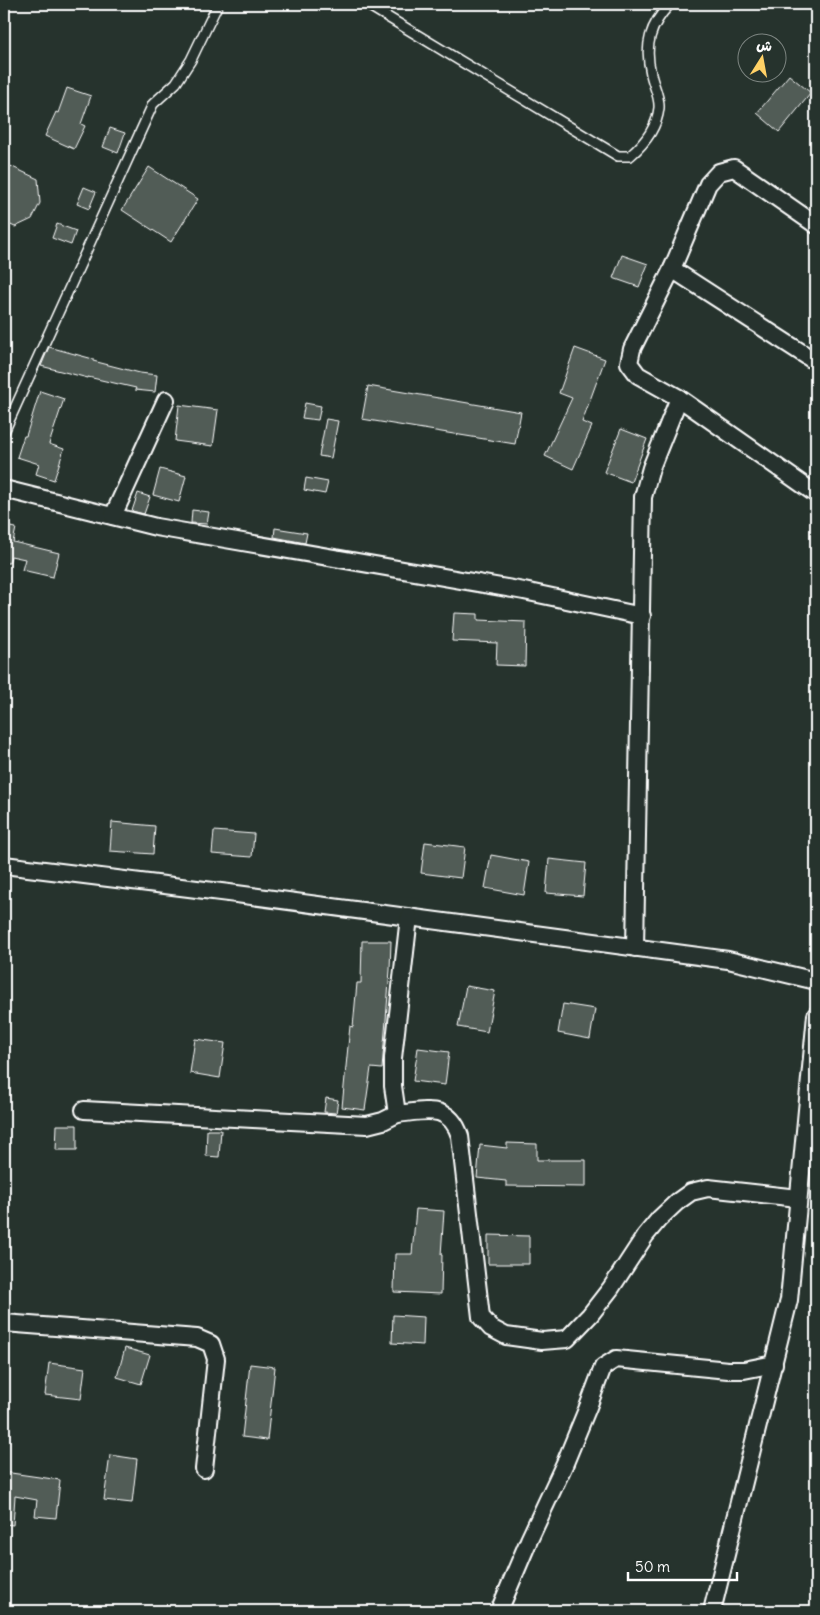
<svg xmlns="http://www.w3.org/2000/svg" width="820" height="1615" font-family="Delius,'Playpen Sans Arabic',sans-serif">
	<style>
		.building { fill: #515c57; stroke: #fff }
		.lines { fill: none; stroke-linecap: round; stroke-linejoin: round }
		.service-casing { stroke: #fff; stroke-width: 12 }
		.minor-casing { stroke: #fff; stroke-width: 20 }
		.service { stroke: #26332d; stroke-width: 9 }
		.minor { stroke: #26332d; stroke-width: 16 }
	</style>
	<rect width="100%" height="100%" fill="#26332d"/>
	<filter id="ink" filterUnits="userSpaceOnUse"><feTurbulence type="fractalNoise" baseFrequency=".02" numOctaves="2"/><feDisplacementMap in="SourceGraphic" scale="10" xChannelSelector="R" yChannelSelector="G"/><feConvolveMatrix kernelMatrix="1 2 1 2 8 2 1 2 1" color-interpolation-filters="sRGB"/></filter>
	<g filter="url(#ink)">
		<g class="building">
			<path d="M789 75 811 93 779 132 757 113Z"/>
			<path d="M67 88 91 96 81 124 85 126 74 149 45 136 56 112 58 113Z"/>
			<path d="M110 128 125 133 118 153 103 147Z"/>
			<path d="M4 163 38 179 40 203 32 219 15 227 4 222Z"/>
			<path d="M149 167 198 199 171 242 122 210Z"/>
			<path d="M84 187 96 192 89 209 77 204Z"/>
			<path d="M57 224 76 231 71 245 52 238Z"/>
			<path d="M622 255 648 264 639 287 613 278Z"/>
			<path d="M49 347 93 359V361L140 373 157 375 155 392 135 390 136 388 88 377V378L41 366Z"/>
			<path d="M575 348 605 359 582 422 592 426 573 469 545 456 572 398 559 393Z"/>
			<path d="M368 386 521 412 515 444 362 419Z"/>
			<path d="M40 391 64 399 49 444 64 449 54 480 36 474 39 464 17 457 24 436H26Z"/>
			<path d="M305 403 321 406 318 420 302 418Z"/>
			<path d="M179 405 218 410 213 446 175 441Z"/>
			<path d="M326 419 338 421 331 458 319 456Z"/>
			<path d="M621 429 647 439 631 482 604 472Z"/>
			<path d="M160 469 186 476 179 502 153 495Z"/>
			<path d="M306 478 328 482 325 494 304 490Z"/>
			<path d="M138 493 150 497 144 514 132 511Z"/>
			<path d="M192 510 209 512 207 524 191 523Z"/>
			<path d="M4 526 16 528 13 542 59 553 53 577 22 570 25 559 11 556 9 563H4Z"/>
			<path d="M275 528 307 533 305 543 274 537Z"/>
			<path d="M454 613 478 614V620L526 622 525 666 496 665 497 643 452 641Z"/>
			<path d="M112 822 155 826 153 854 110 851Z"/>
			<path d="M214 831 254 834 252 857 212 854Z"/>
			<path d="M425 842 465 847 461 878 421 873Z"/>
			<path d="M491 855 529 862 524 895 485 888Z"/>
			<path d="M549 859 586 863 583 896 546 893Z"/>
			<path d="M362 941H391L390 970 382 1069 371 1068 365 1110 342 1107 350 1026 353 1027 357 983H361Z"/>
			<path d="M466 986 495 991 487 1032 458 1027Z"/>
			<path d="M563 1004 595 1009 590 1039 558 1033Z"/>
			<path d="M195 1039 225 1043 220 1078 190 1073Z"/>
			<path d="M418 1048 449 1052 445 1085 413 1081Z"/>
			<path d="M326 1098 338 1100 336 1113 324 1112Z"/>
			<path d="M57 1125H77V1150H56Z"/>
			<path d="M207 1130H221L219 1157 206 1156Z"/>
			<path d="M507 1143 537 1144V1160H586V1187L506 1186V1181L477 1178 480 1145 507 1148Z"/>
			<path d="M416 1209 444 1211 441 1255H442L441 1294 394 1292 395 1254H412Z"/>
			<path d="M488 1235 529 1236V1264H488Z"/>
			<path d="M393 1315 424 1317 423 1345 392 1343Z"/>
			<path d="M125 1348 150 1355 141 1384 117 1377Z"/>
			<path d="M49 1363 85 1368 81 1399 45 1395Z"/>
			<path d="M250 1364 275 1367 267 1440 242 1437Z"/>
			<path d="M110 1455 137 1459 132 1503 104 1500Z"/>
			<path d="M4 1472 60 1480 56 1518 35 1516 37 1500 15 1496 13 1525 4 1524Z"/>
		</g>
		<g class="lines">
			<defs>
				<g id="service">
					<path d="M366 4 618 156H630C644 144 657 127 659 108 660 96 653 85 651 74 644 45 650 25 670 4"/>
					<path d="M4 432 153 104 176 83 191 60 218 4"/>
				</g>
				<g id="minor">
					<path d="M816 225 734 168 719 172 708 184 672 269 632 349 629 363 638 375 679 398 816 494"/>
					<path d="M672 269 816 362"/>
					<path d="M4 489 156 527 524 591 642 616"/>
					<path d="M113 516 166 400"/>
					<path d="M4 865 229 893 728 960 816 981"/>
					<path d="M409 917 393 1058V1086L397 1114C426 1111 449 1103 460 1136L481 1317 491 1328 506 1336 542 1341 567 1339 590 1315 611 1288 645 1236 659 1219 677 1202 691 1192 708 1188 798 1198"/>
					<path d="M635 948 643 497 651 468 679 398"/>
					<path d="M84 1110 367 1125 383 1121 397 1114"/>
					<path d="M4 1323 197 1338 211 1344 216 1359 204 1469"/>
					<path d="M499 1611 529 1540 565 1463 588 1407 603 1367 616 1359 728 1370H744L774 1364"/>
					<path d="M712 1611 789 1300 816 1015"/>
				</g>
			</defs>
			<use href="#service" class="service-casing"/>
			<use href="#minor" class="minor-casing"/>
			<use href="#service" class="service"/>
			<use href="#minor" class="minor"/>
		</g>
	</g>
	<rect width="820" height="1615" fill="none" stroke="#26332d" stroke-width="20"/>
	<rect x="10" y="10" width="800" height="1595" fill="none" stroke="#fff" stroke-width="2" filter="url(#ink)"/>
	<g transform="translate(762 58) rotate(11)"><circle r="24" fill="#26332d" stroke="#7d8581"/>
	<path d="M0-4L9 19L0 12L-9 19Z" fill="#ffd166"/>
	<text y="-8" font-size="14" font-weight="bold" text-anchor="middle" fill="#ffffff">ش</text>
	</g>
	<path d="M628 1572v8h109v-8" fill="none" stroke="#ffffff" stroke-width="2.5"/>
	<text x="635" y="1572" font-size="15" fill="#ffffff" stroke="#26332d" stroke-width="4" paint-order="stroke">50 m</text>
</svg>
